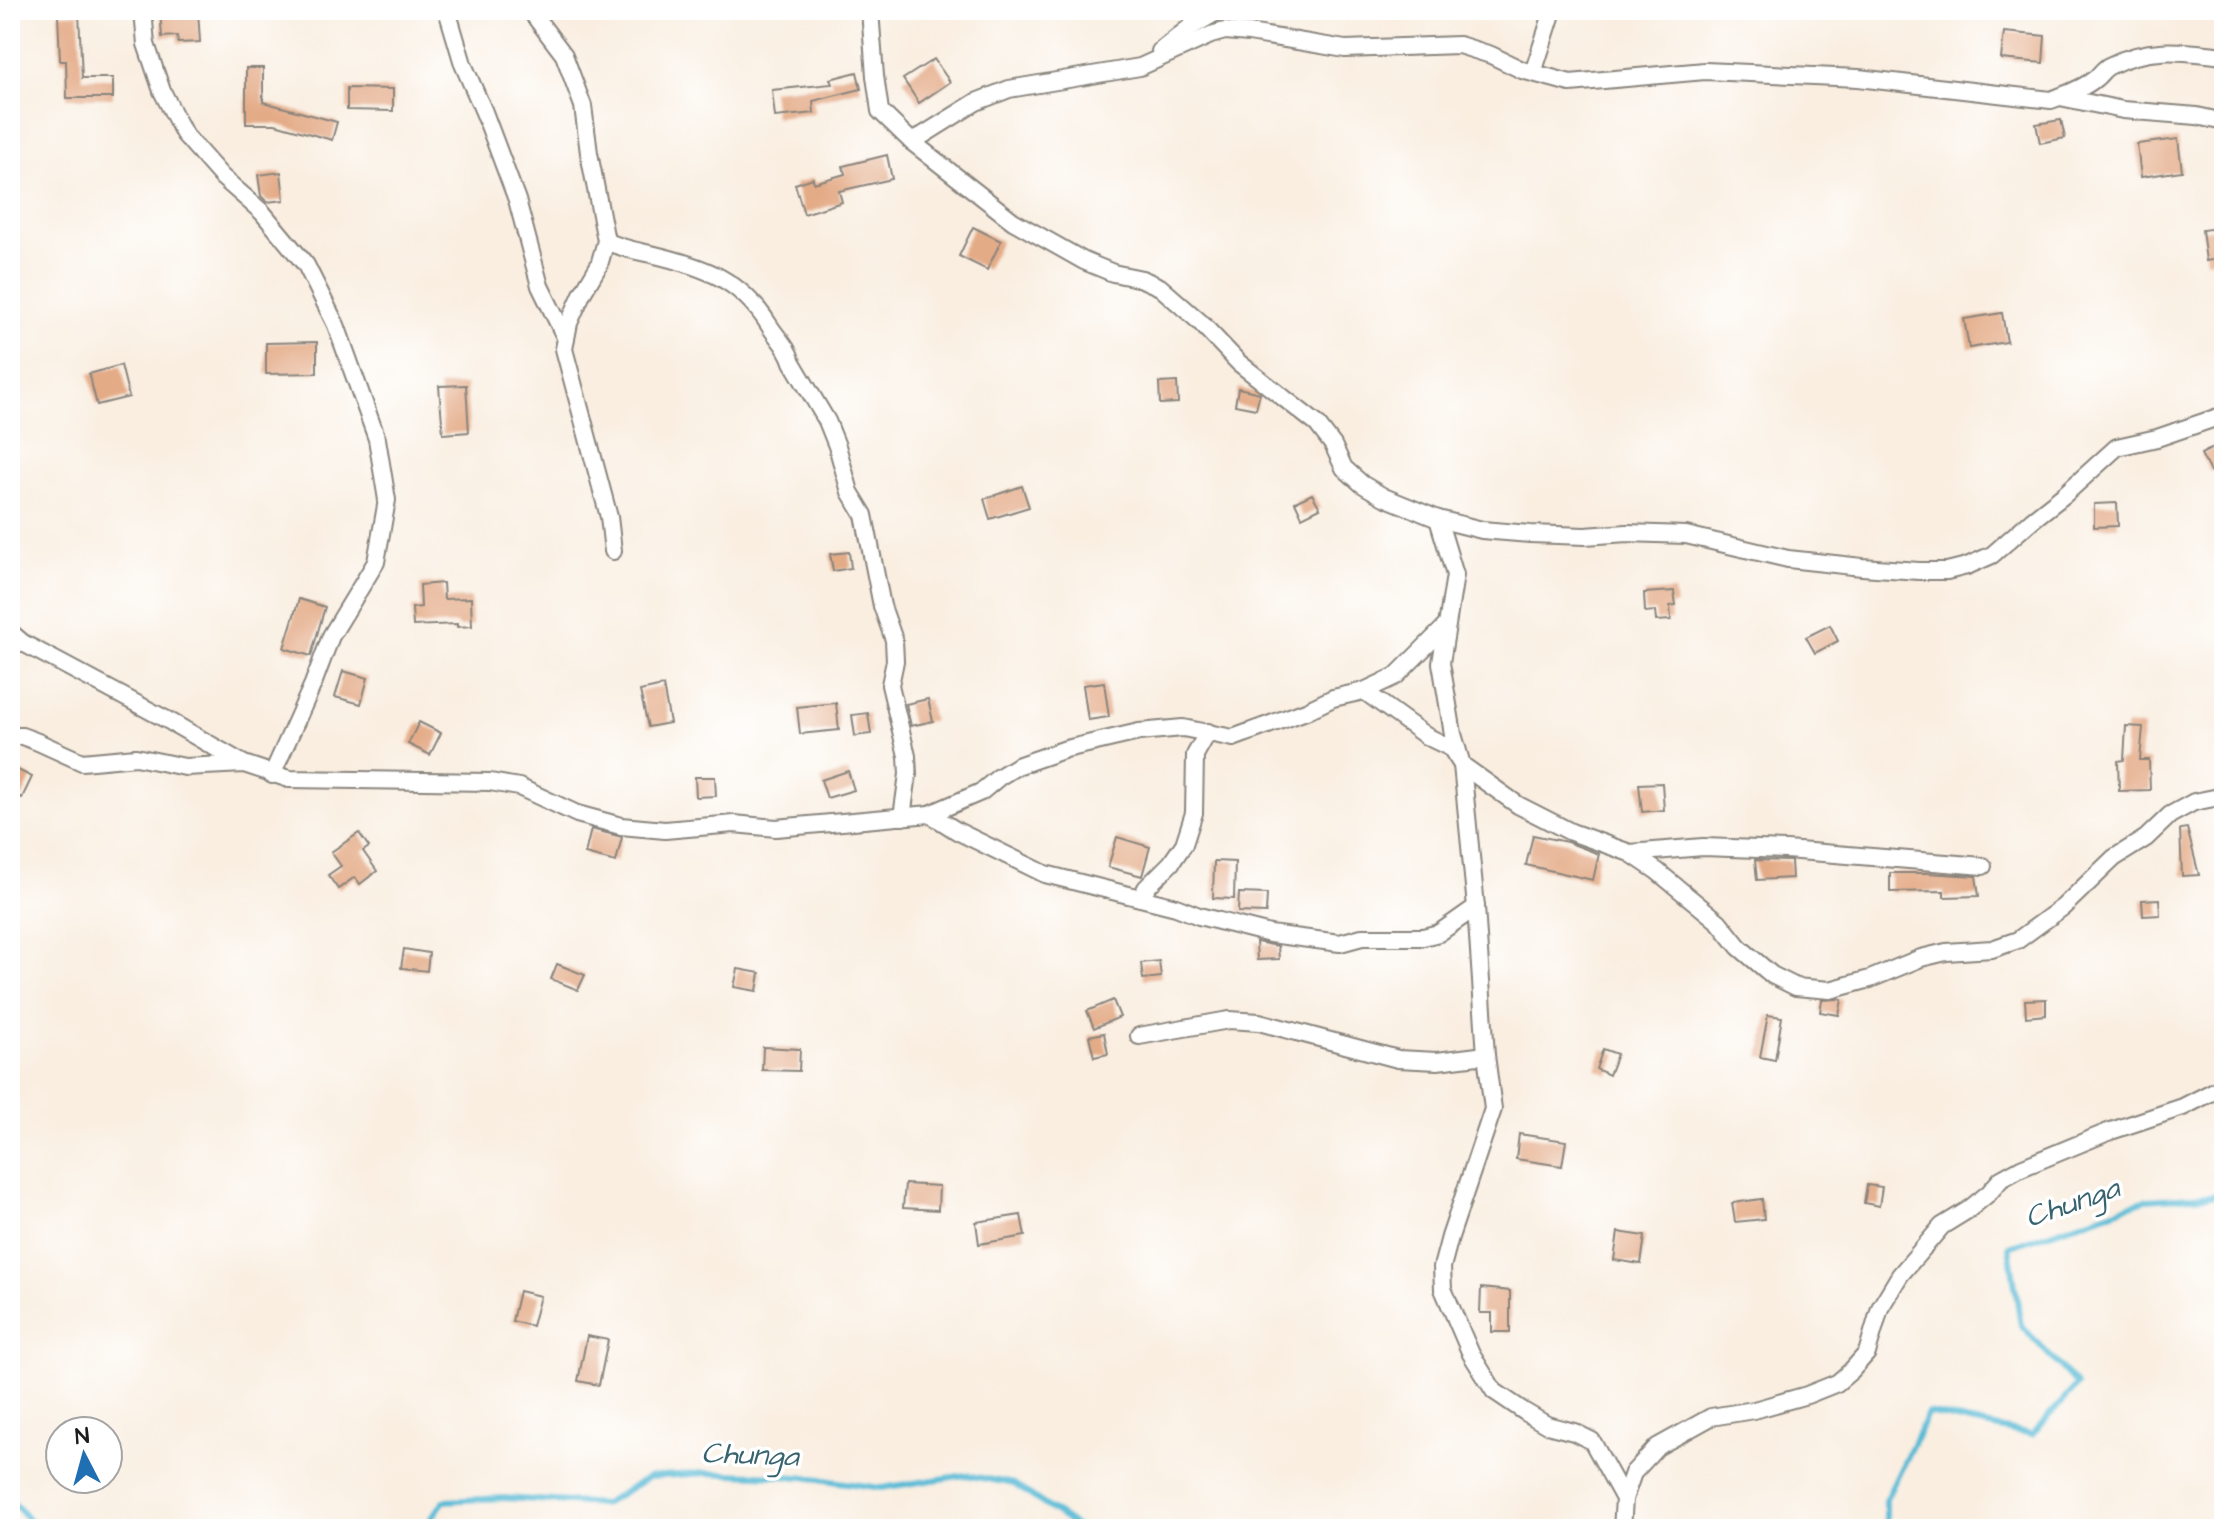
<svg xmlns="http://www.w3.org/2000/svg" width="2234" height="1539" font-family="'Architects Daughter',sans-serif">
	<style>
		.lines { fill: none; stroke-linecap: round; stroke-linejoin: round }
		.stream { stroke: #57bad5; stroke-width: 6 }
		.building { fill: #e4ab87 }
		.street-casing { stroke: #8a857e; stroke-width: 20 }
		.street { stroke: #fff; stroke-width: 16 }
		.labels { text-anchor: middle; stroke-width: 7; stroke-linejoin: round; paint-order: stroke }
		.water-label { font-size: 30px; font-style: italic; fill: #37636f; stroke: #fff }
	</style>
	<rect width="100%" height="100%" fill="#fff"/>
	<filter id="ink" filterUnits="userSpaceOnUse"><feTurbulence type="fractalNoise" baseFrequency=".0125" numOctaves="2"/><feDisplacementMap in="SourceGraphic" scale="16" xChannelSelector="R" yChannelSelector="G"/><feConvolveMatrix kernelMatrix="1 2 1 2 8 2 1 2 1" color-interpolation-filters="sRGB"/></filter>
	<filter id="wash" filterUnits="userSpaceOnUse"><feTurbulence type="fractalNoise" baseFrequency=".006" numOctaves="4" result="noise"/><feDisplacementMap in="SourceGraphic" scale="32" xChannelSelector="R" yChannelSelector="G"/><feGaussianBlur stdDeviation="1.8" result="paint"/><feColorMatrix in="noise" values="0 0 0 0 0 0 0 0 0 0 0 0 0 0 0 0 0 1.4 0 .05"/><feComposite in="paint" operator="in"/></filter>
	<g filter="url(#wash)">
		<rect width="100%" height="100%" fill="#f9eee0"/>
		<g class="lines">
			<g class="stream">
				<path d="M10 1498 36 1529"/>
				<path d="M424 1529 444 1501 503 1498 604 1504 649 1477 705 1473 803 1477 881 1488 966 1475 1014 1484 1080 1529"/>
				<path d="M1886 1529V1499L1928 1413 2032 1435 2077 1385 2021 1325 2009 1247 2146 1200 2224 1195"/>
			</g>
		</g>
		<g id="blocks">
			<g class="building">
				<path d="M160 10H198L200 42 178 43 177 36 162 37Z"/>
				<path d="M79 13 82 78H113V98H67L66 61H60L58 14Z"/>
				<path d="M2004 32 2045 36 2043 63 2001 59Z"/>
				<path d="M934 59 950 82 919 103 903 79Z"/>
				<path d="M246 68H263V102L337 122 332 140 275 124H246Z"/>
				<path d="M857 72 861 89 813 101 814 113 775 117 772 90 832 84 830 79Z"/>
				<path d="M347 88 393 89V111L347 110Z"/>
				<path d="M2061 120 2065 138 2040 143 2036 124Z"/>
				<path d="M2178 139 2182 171 2141 177 2137 144Z"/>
				<path d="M887 155 892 179 839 191 842 202 804 214 795 184 813 178 814 183 845 174 843 166Z"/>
				<path d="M281 172 284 200 267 202 261 196 258 175Z"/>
				<path d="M973 227 1001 241 987 270 959 256Z"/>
				<path d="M2217 228 2223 258 2206 261 2202 230Z"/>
				<path d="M2002 313 2007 342 1969 348 1964 319Z"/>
				<path d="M317 342V373L266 374V343Z"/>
				<path d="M121 365 129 397 97 405 89 374Z"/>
				<path d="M1177 382 1178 403 1160 404 1159 383Z"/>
				<path d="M466 385 469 432 443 434 439 386Z"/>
				<path d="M1238 388 1260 393 1256 409 1235 405Z"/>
				<path d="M2218 445 2224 456V465L2210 472 2201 454Z"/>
				<path d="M1022 486 1029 507 990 519 984 499Z"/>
				<path d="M1312 494 1320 508 1302 517 1295 502Z"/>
				<path d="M2117 503 2118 526 2094 527V504Z"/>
				<path d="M849 552 851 568 833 571 830 554Z"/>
				<path d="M443 583 444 599 471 598 472 626 457 627V624L413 626 412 608 421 607 420 585Z"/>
				<path d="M1674 591 1676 605 1670 606 1671 620 1656 621 1655 611 1645 612 1644 593Z"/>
				<path d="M299 599 325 607 311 656 284 648Z"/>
				<path d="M1830 625 1838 641 1815 653 1806 637Z"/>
				<path d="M343 671 368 678 361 704 335 697Z"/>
				<path d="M1104 682 1109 717 1088 720 1083 685Z"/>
				<path d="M663 686 670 723 648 727 640 691Z"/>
				<path d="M928 699 933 721 911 726 906 704Z"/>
				<path d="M836 703 839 730 800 734 797 707Z"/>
				<path d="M868 713 871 734 855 736 852 715Z"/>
				<path d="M419 722 441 733 430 755 408 744Z"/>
				<path d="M2126 726 2143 727 2140 760H2149L2150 790 2119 791 2118 761 2124 760Z"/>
				<path d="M10 766 32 777 22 798 10 793Z"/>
				<path d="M848 771 854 790 827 798 821 780Z"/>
				<path d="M695 777H715L716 796 696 797Z"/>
				<path d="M1662 783 1664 810 1642 812 1639 784Z"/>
				<path d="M2187 828 2199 875 2182 876 2180 829Z"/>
				<path d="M591 829 622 837 616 862 585 854Z"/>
				<path d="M359 833 369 847 363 851 377 871 360 884 355 877 338 889 328 875 341 866 331 852Z"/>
				<path d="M1533 835 1567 842 1599 854 1593 880 1526 865Z"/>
				<path d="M1117 837 1150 847 1142 876 1108 867Z"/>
				<path d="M1755 860 1791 861 1792 878 1757 880Z"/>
				<path d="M1214 861 1235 862 1234 899 1213 898Z"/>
				<path d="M1890 873H1927L1976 876 1979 896 1944 897V891L1890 892Z"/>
				<path d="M1239 893 1267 894 1266 913 1238 912Z"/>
				<path d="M2159 899 2160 915 2143 916 2142 900Z"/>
				<path d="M1256 942 1278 946 1279 959 1257 960Z"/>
				<path d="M404 949 429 953 427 971 401 968Z"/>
				<path d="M1159 961 1161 977 1143 979 1141 963Z"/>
				<path d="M557 964 585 975 578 990 551 979Z"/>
				<path d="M738 969 760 973 757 991 734 987Z"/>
				<path d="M1838 999 1842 1000 1839 1015 1820 1012 1822 1000Z"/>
				<path d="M2046 999V1015L2026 1017 2025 1000Z"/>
				<path d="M1113 1000 1120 1017 1094 1028 1087 1011Z"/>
				<path d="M1768 1015 1782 1017 1775 1060 1760 1057Z"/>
				<path d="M1104 1033 1108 1054 1094 1057 1089 1036Z"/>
				<path d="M763 1047 800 1049 799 1071 762 1070Z"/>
				<path d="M1603 1049 1617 1054 1609 1075 1596 1069Z"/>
				<path d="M1519 1134 1566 1141 1562 1166 1516 1159Z"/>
				<path d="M905 1184 939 1186 938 1210 903 1208Z"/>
				<path d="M1867 1185 1882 1187 1879 1206 1864 1203Z"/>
				<path d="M1762 1199 1764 1219 1735 1222 1732 1203Z"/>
				<path d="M1021 1215 1025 1236 979 1244 976 1222Z"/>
				<path d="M1618 1232 1645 1236 1641 1264 1614 1260Z"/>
				<path d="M1481 1288 1510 1291V1332H1492V1313H1480Z"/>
				<path d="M519 1291 540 1296 532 1326 512 1321Z"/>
				<path d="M587 1336 608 1340 599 1385 578 1381Z"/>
			</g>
		</g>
	</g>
	<g filter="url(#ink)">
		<use href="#blocks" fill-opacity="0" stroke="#8a857e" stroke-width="2"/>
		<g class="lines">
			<defs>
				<g id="street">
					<path d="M143 10 146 44 162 91 184 134 222 177 262 212 306 265 336 325 377 439 387 500 376 562 331 636 313 684 272 775"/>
					<path d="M447 10 463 64 484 112 517 200 540 286 566 339"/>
					<path d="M530 10 564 55 583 106 589 153 606 241 599 265 582 294 569 323 564 349 609 517 613 551"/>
					<path d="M870 10 875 76 880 111 912 142 1013 221 1084 261 1113 273 1142 279 1160 287 1200 322 1239 363 1317 424 1333 445 1344 468 1362 484 1384 497 1438 519 1455 575 1441 663 1453 734 1462 765 1476 907 1486 1055 1493 1109 1450 1237 1442 1267 1443 1289 1471 1354 1494 1391 1525 1412 1547 1425 1574 1432 1592 1441 1624 1499"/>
					<path d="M1160 51 1189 28 1220 10"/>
					<path d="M1533 73 1551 17 1550 10"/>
					<path d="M2060 97 2123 110 2197 116 2224 122"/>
					<path d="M912 142 976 102 1009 89 1140 67 1211 35 1225 31 1249 33 1345 49 1459 45 1491 55 1522 70 1570 83 1705 71 1858 78 2051 100C2066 94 2083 89 2096 78 2101 74 2103 69 2109 66 2148 46 2182 51 2224 56"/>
					<path d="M606 241C623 249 637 251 655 255 705 267 741 280 769 325 777 338 788 347 792 362L827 421 837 446 850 492 864 515 882 606 894 640 895 661 890 685 907 756 908 774 902 817"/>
					<path d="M1438 519 1482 530 1530 534 1585 536 1627 533 1686 535 1788 559 1862 567 1919 571H1947L1967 566 1992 555 2032 520 2064 495 2117 447 2157 438 2224 415"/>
					<path d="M10 632 23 643 171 722 242 763"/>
					<path d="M1364 691 1426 736 1451 748 1462 765 1518 805 1571 832 1630 853 1703 847 1786 850 1983 866"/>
					<path d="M10 736H22L38 742 82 762 136 757 185 767 244 764 289 779 490 782 519 787 577 814 621 826 665 830 734 824 776 828 930 814 981 792 999 777 1017 766 1066 749 1139 732 1183 728 1233 738 1306 711 1333 698 1364 691 1396 676 1446 626"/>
					<path d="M930 814 957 831 1045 874 1176 907 1199 916 1270 934 1340 943 1362 937H1423L1439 933 1476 907"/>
					<path d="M1630 853 1657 871 1719 922 1739 947 1772 975 1796 987 1830 990 1870 979 1921 958 1946 952 1992 949 2018 940 2063 907 2114 858 2146 838 2170 815 2194 802 2224 796"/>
					<path d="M1141 898 1146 888 1171 863 1184 844 1194 813 1195 755 1208 732"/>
					<path d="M1139 1036 1229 1020 1259 1022 1398 1059 1437 1061 1486 1055"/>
					<path d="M1622 1529 1624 1499 1633 1473 1657 1447 1711 1417 1754 1410 1807 1395 1837 1383 1851 1371 1867 1353 1880 1308 1900 1275 1942 1226 1968 1210 1989 1193 2001 1179 2021 1168 2108 1132 2183 1107 2224 1086"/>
				</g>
			</defs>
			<use href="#street" class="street-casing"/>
			<use href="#street" class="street"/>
		</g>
	</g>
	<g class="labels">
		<g class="water-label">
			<text transform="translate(2072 1202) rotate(-19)" y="10">Chunga</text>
			<text transform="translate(750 1454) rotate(2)" y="10">Chunga</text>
		</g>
	</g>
	<rect width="2234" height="1539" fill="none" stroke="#fff" stroke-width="40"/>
	<g transform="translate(84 1455) rotate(354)"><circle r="38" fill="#ffffff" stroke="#a4a4a4" stroke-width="2"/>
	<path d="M0-6L14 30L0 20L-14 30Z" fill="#1f6fb2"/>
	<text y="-12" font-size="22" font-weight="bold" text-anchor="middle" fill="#1c1c1c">N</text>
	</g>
</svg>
